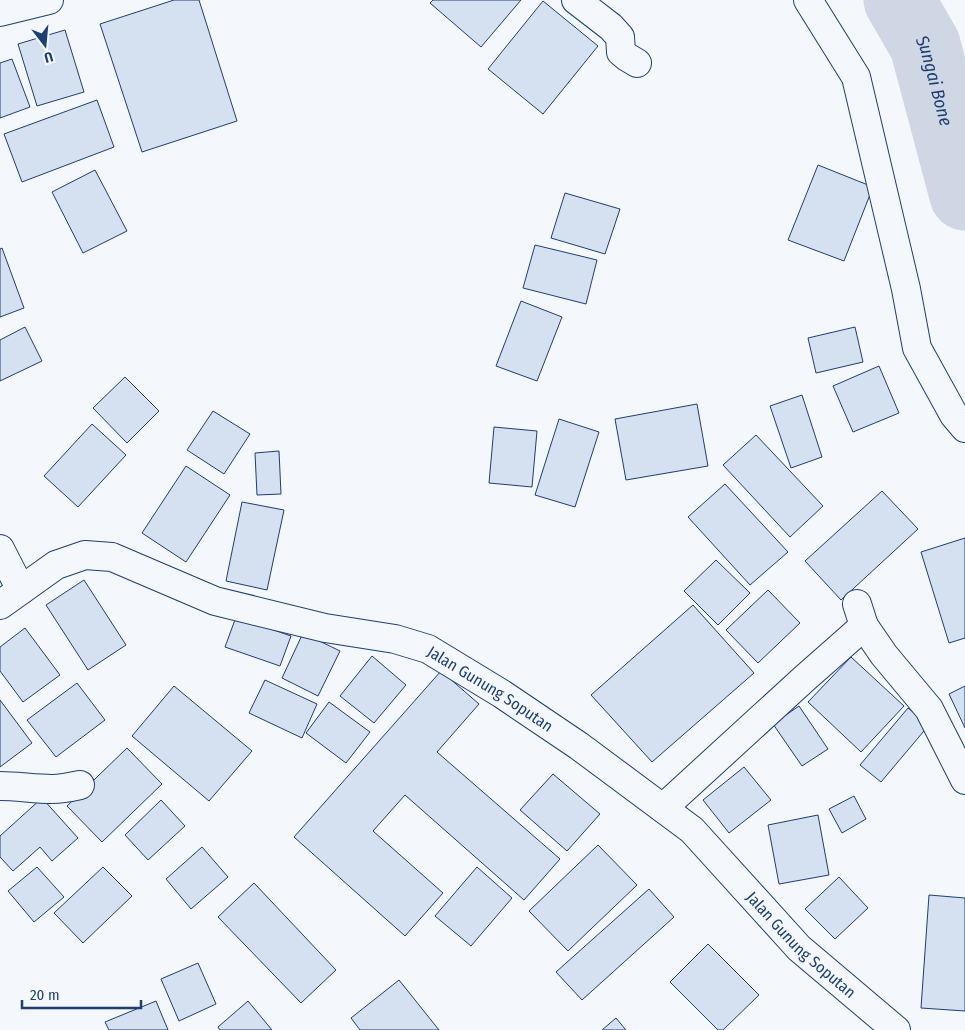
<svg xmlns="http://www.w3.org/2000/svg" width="965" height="1030" font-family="'Fira Sans Condensed',sans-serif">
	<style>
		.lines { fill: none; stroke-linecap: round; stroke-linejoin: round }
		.river { stroke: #cfd7e4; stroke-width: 71 }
		.building { fill: #d5e0f0; stroke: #1d3f73 }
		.minor-casing { stroke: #1d3f73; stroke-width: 30 }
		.minor { stroke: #f4f7fb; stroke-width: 28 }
		.labels { text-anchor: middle; stroke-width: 4; stroke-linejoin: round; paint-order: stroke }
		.street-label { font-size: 16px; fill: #1d3f73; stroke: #f4f7fb }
		.water-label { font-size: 18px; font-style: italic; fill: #1d3f73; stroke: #f4f7fb }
	</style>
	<rect width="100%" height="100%" fill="#f4f7fb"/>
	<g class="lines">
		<path class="river" id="s1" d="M899 0 925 45 965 195"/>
	</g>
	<g class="building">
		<path d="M174 0H199L237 121 142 152 100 24Z"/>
		<path d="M433 0H521L481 47 430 3Z"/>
		<path d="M543 1 598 46 543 114 488 69Z"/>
		<path d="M65 30 84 92 37 106 18 44Z"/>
		<path d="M12 59 30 107 0 118V63Z"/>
		<path d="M97 100 114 147 22 182 4 134Z"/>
		<path d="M818 165 873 187 844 261 788 240Z"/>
		<path d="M95 170 127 231 83 253 52 192Z"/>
		<path d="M565 193 620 209 605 254 551 238Z"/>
		<path d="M535 245 597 260 586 304 523 288Z"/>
		<path d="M2 248 24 308 0 317V249Z"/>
		<path d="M521 301 562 317 537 381 496 366Z"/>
		<path d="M25 327 42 361 0 381V340Z"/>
		<path d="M855 327 863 362 816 373 808 338Z"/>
		<path d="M879 366 899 413 853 432 833 386Z"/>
		<path d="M125 377 159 411 127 443 93 408Z"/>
		<path d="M802 395 822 457 791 468 770 406Z"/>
		<path d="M697 404 708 466 626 480 615 419Z"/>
		<path d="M213 411 250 434 224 474 187 450Z"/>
		<path d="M559 419 599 432 575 507 535 495Z"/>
		<path d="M92 424 126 455 78 507 44 476Z"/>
		<path d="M494 427 537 431 532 487 489 483Z"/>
		<path d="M756 435 823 506 790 537 723 465Z"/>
		<path d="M279 451 281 494 257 495 255 453Z"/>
		<path d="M186 466 230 495 186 562 142 533Z"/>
		<path d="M725 484 788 552 750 585 688 517Z"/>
		<path d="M882 491 918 529 841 600 805 561Z"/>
		<path d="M242 502 284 510 267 590 226 581Z"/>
		<path d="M965 538V638L949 643 921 552Z"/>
		<path d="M716 560 750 593 718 625 684 591Z"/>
		<path d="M84 580 126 645 88 670 46 605Z"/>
		<path d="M768 590 800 623 758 663 726 630Z"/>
		<path d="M693 605 754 673 652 762 591 695Z"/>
		<path d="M236 617 291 636 280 666 225 647Z"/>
		<path d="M25 628 60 675 23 702 0 671V647Z"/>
		<path d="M303 633 340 651 318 696 282 678Z"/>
		<path d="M372 656 406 685 374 723 340 696Z"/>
		<path d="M851 657 904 706 861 752 808 702Z"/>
		<path d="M441 671 479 704 437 752 560 859 524 900 405 795 373 831 443 893 405 936 294 837Z"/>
		<path d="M265 680 317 704 302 738 249 713Z"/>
		<path d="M77 683 105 720 56 757 27 720Z"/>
		<path d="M174 686 252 751 209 801 132 736Z"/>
		<path d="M965 686V728L949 694Z"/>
		<path d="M0 700 32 743 0 767Z"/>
		<path d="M329 702 370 732 346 763 306 733Z"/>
		<path d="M799 706 828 749 802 766 773 724Z"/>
		<path d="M908 708 929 725 881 782 860 765Z"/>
		<path d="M127 748 162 784 102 842 67 806Z"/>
		<path d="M744 767 771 800 729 833 703 800Z"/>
		<path d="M553 774 600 814 567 851 520 810Z"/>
		<path d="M854 796 866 819 842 833 829 809Z"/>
		<path d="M42 798 78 838 52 861 40 847 13 871 0 857V836Z"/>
		<path d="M161 800 185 826 148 860 125 835Z"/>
		<path d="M818 815 829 875 779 884 768 825Z"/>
		<path d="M598 845 637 885 568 951 529 911Z"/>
		<path d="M202 847 228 877 191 909 166 879Z"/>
		<path d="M37 867 64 897 34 922 8 891Z"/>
		<path d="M103 867 132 896 83 943 54 913Z"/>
		<path d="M477 867 512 898 471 946 435 916Z"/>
		<path d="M839 877 868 908 835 939 805 909Z"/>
		<path d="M254 883 336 970 301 1003 218 917Z"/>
		<path d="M649 889 674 917 582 1000 556 972Z"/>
		<path d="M929 895 965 898V1011L921 1008Z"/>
		<path d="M708 944 759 995 723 1030H718L670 982Z"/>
		<path d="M198 963 216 1004 179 1021 161 979Z"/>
		<path d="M399 980 439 1030H360L351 1018Z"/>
		<path d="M156 1001 168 1030H109L105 1022Z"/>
		<path d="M248 1001 272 1030H220L218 1027Z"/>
		<path d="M616 1018 626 1030H602Z"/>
	</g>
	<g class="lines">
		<defs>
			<g id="minor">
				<path d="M576 0 611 27 620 37 621 52 627 57 637 63"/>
				<path d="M808 0 856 77 906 289 917 348 954 415 965 428"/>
				<path d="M0 12 49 0"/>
				<path d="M0 549 21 590"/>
				<path d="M857 604 864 626 884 655 929 709 965 780"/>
				<path id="s2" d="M0 605 56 565 85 555 112 557 215 601 325 628 395 639 428 649 502 694 579 746 692 830 799 948 896 1030"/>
				<path d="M0 786C17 786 35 789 52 789 62 789 71 787 80 785"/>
				<path d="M663 808 805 678 864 626"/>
			</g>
		</defs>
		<use href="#minor" class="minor-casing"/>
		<use href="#minor" class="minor"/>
	</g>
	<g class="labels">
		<g class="street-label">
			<text dy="6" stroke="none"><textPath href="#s2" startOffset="531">Jalan Gunung Soputan</textPath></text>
			<text dy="6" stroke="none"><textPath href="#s2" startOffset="936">Jalan Gunung Soputan</textPath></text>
		</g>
		<g class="water-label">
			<text dy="6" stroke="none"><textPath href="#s1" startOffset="89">Sungai Bone</textPath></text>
		</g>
	</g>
	<g transform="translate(45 45) rotate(164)" stroke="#f4f7fb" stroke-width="4" paint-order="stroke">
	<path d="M0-4L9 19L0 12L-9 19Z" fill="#1d3f73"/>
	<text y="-8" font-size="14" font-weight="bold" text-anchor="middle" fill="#1d3f73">U</text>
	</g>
	<path d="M22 1000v8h119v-8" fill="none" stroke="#1d3f73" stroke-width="2.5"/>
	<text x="30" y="1000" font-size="15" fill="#1d3f73" stroke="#f4f7fb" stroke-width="4" paint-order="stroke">20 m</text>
</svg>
